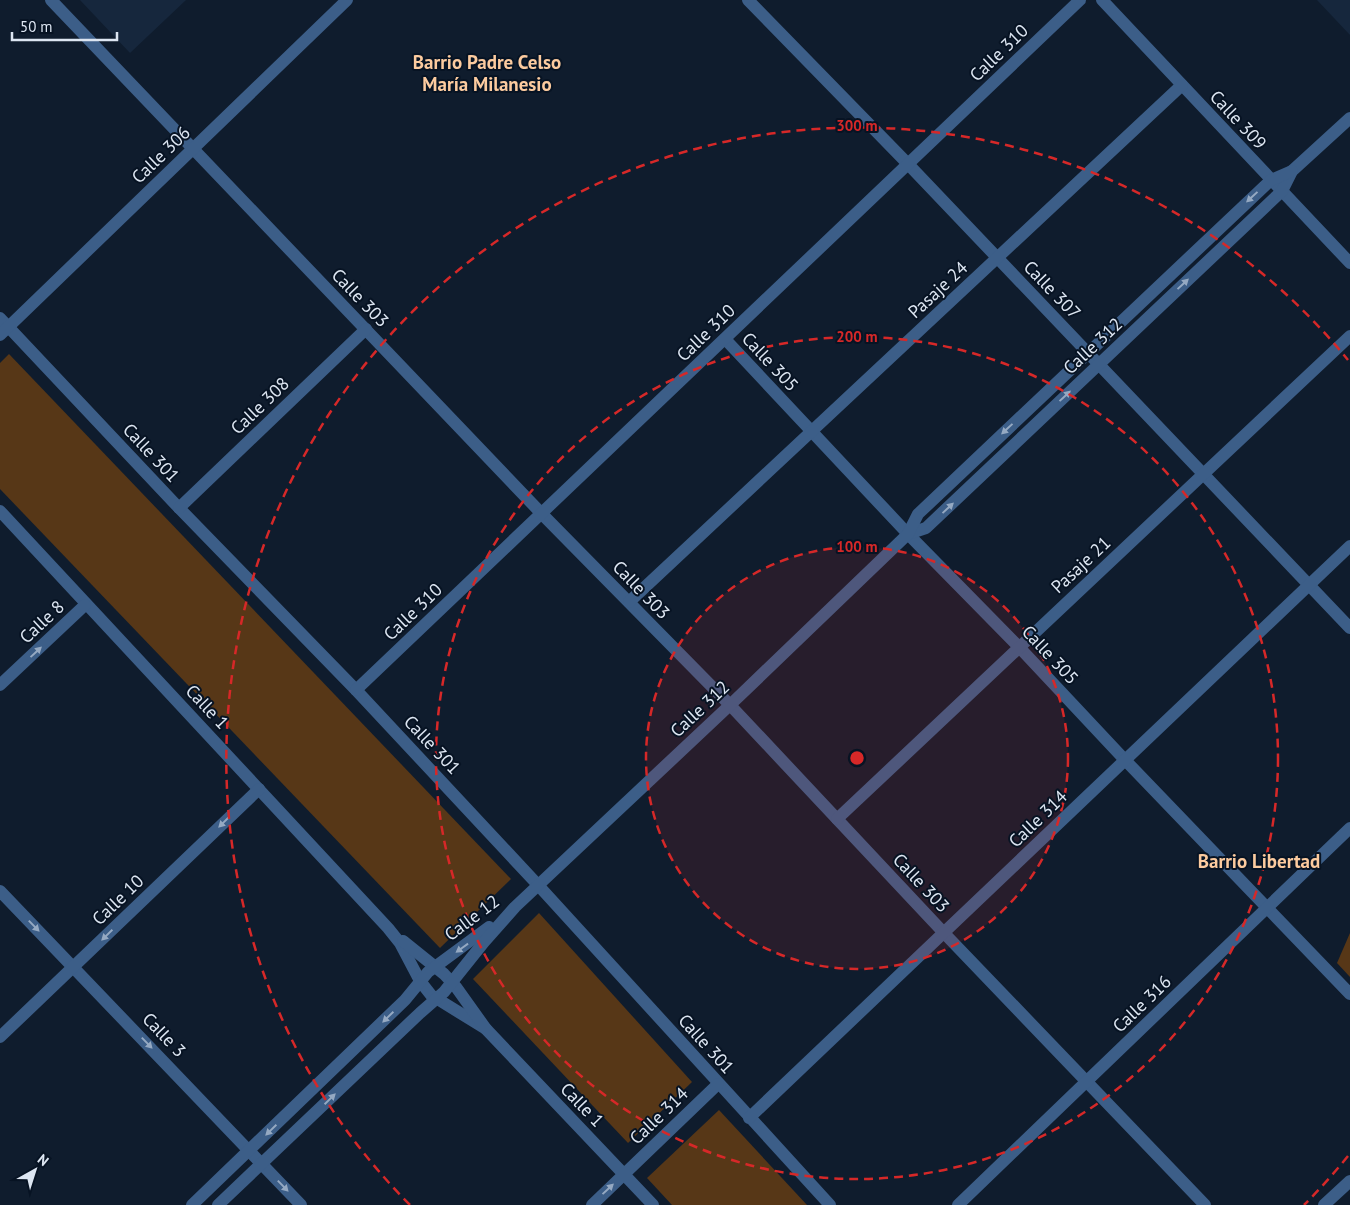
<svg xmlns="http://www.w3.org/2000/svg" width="1350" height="1205" font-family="'PT Sans',sans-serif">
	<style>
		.built { fill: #16273d }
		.green { fill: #573717 }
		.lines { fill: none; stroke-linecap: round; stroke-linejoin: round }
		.minor { stroke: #3c5e88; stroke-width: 12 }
		.oneway { fill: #95a9c2 }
		.ring { fill: none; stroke: #d62828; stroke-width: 2.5; stroke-dasharray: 9 6 }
		.labels { text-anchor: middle; stroke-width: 4; stroke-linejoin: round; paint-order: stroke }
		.street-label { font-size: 18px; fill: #dde6f2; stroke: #071323 }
		.neighbourhood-label { font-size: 19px; font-weight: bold; fill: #fccb9f; stroke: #071323 }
		.centre { fill: #d62828; stroke: #071323; stroke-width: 2.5 }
		.ring-label { font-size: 15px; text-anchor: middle; font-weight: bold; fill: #d62828; stroke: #071323; stroke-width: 4; stroke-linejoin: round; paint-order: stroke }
	</style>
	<rect width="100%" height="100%" fill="#0f1c2d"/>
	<g class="built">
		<path d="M80 0H186L130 53Z"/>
		<path d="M1317 0H1350V35Z"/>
	</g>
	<g class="green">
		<path d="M9 354 511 879 440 948 0 489V363Z"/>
		<path d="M539 913 692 1082 628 1143 473 979Z"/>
		<path d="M1350 933V977L1337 963Z"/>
		<path d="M719 1110 807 1205H672L647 1178Z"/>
	</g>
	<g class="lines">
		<g class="minor">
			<path d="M51 0 541 513 730 705 944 933 1205 1205"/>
			<path d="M748 0 908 164 1350 628"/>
			<path d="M1102 0 1350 263"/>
			<path d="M0 318 179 508 356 690 538 885 830 1205"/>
			<path d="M0 335 347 0"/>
			<path d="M725 339 908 534 1019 647 1125 760 1350 994"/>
			<path d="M179 508 366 329"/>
			<path d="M0 511 388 928 400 943 420 981 431 995 486 1029"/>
			<path d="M908 534 926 528 1282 191 1292 171 1350 118"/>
			<path d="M629 602 1182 85"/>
			<path d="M0 685 85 605"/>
			<path d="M356 690 1080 0"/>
			<path d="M837 819 1350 336"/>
			<path d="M0 891 301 1205"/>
			<path d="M403 941 444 974 456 987 486 1029 653 1205"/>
			<path d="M0 1037 259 789"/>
			<path d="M749 1118 1350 546"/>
			<path d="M192 1205 405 1000 428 972 489 927"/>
			<path d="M218 1205 420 1013 444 992 484 942 515 907 730 705 908 534 918 514 1271 180 1292 171"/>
			<path d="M592 1205 718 1084"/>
			<path d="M958 1205 1350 828"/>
			<path d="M1324 1205 1350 1181"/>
		</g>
	</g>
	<defs><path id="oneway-solid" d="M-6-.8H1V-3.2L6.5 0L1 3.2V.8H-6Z" transform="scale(1.25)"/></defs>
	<g class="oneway">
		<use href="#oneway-solid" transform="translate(1252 197) rotate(137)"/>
		<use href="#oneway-solid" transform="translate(1183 284) rotate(-43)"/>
		<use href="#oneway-solid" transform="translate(1065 396) rotate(-43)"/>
		<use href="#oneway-solid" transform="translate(1007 429) rotate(137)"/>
		<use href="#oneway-solid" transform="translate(948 508) rotate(-43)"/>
		<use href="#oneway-solid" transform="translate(36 652) rotate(-43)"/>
		<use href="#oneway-solid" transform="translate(224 822) rotate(136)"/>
		<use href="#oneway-solid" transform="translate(34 926) rotate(46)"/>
		<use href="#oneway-solid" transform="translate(107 935) rotate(136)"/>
		<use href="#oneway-solid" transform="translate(462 948) rotate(144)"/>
		<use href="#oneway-solid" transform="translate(388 1017) rotate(136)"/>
		<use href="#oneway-solid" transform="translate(147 1043) rotate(46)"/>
		<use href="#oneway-solid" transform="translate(330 1099) rotate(-44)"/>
		<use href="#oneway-solid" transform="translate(271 1130) rotate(136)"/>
		<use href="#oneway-solid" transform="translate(283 1186) rotate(46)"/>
		<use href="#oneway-solid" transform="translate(608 1189) rotate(-43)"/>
	</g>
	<circle cx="857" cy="758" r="211" fill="#d62828" fill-opacity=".12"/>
	<g class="ring">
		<circle cx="857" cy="758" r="211"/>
		<circle cx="857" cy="758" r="421"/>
		<path d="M1348 1156A632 632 0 0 1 1304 1205M410 1205A632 632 0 1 1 1348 360"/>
	</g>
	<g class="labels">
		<g class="street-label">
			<text transform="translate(999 53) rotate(-44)" y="6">Calle 310</text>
			<text transform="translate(1238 120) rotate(47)" y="6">Calle 309</text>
			<text transform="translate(161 155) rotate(-44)" y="6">Calle 306</text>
			<text transform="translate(938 290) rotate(-43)" y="6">Pasaje 24</text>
			<text transform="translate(1052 290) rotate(46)" y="6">Calle 307</text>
			<text transform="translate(360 298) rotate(46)" y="6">Calle 303</text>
			<text transform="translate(706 333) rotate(-44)" y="6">Calle 310</text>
			<text transform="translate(1093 346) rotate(-43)" y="6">Calle 312</text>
			<text transform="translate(770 362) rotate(47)" y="6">Calle 305</text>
			<text transform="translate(260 406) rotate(-44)" y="6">Calle 308</text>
			<text transform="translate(151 453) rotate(47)" y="6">Calle 301</text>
			<text transform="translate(1081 565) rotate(-43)" y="6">Pasaje 21</text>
			<text transform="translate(641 590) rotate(46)" y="6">Calle 303</text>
			<text transform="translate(413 612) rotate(-44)" y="6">Calle 310</text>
			<text transform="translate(42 622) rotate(-43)" y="6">Calle 8</text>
			<text transform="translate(1050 655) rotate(47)" y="6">Calle 305</text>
			<text transform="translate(207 707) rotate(47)" y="6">Calle 1</text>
			<text transform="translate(700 709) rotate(-43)" y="6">Calle 312</text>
			<text transform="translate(432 745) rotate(47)" y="6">Calle 301</text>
			<text transform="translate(1038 819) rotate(-44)" y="6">Calle 314</text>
			<text transform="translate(921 883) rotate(47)" y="6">Calle 303</text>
			<text transform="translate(118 900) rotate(-44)" y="6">Calle 10</text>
			<text transform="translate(472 918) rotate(-37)" y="6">Calle 12</text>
			<text transform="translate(1142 1004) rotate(-44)" y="6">Calle 316</text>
			<text transform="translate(164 1035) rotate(46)" y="6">Calle 3</text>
			<text transform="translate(706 1044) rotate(48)" y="6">Calle 301</text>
			<text transform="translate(582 1105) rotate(46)" y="6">Calle 1</text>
			<text transform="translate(659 1116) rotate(-44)" y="6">Calle 314</text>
		</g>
		<g class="neighbourhood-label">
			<text x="487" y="69">Barrio Padre Celso<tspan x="487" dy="22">María Milanesio</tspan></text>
			<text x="1259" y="868">Barrio Libertad</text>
		</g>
	</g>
	<circle cx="857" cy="758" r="8" class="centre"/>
	<g class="ring-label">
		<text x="857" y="131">300 m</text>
		<text x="857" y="342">200 m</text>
		<text x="857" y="552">100 m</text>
	</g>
	<g transform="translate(35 1170) rotate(39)" stroke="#071323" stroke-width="4" paint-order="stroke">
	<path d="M0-4L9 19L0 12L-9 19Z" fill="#dde6f2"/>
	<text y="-8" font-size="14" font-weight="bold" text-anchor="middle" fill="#dde6f2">N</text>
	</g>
	<path d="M12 32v8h105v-8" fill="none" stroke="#dde6f2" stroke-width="2.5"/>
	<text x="20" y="32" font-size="15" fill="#dde6f2" stroke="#071323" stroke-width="4" paint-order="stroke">50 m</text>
</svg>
